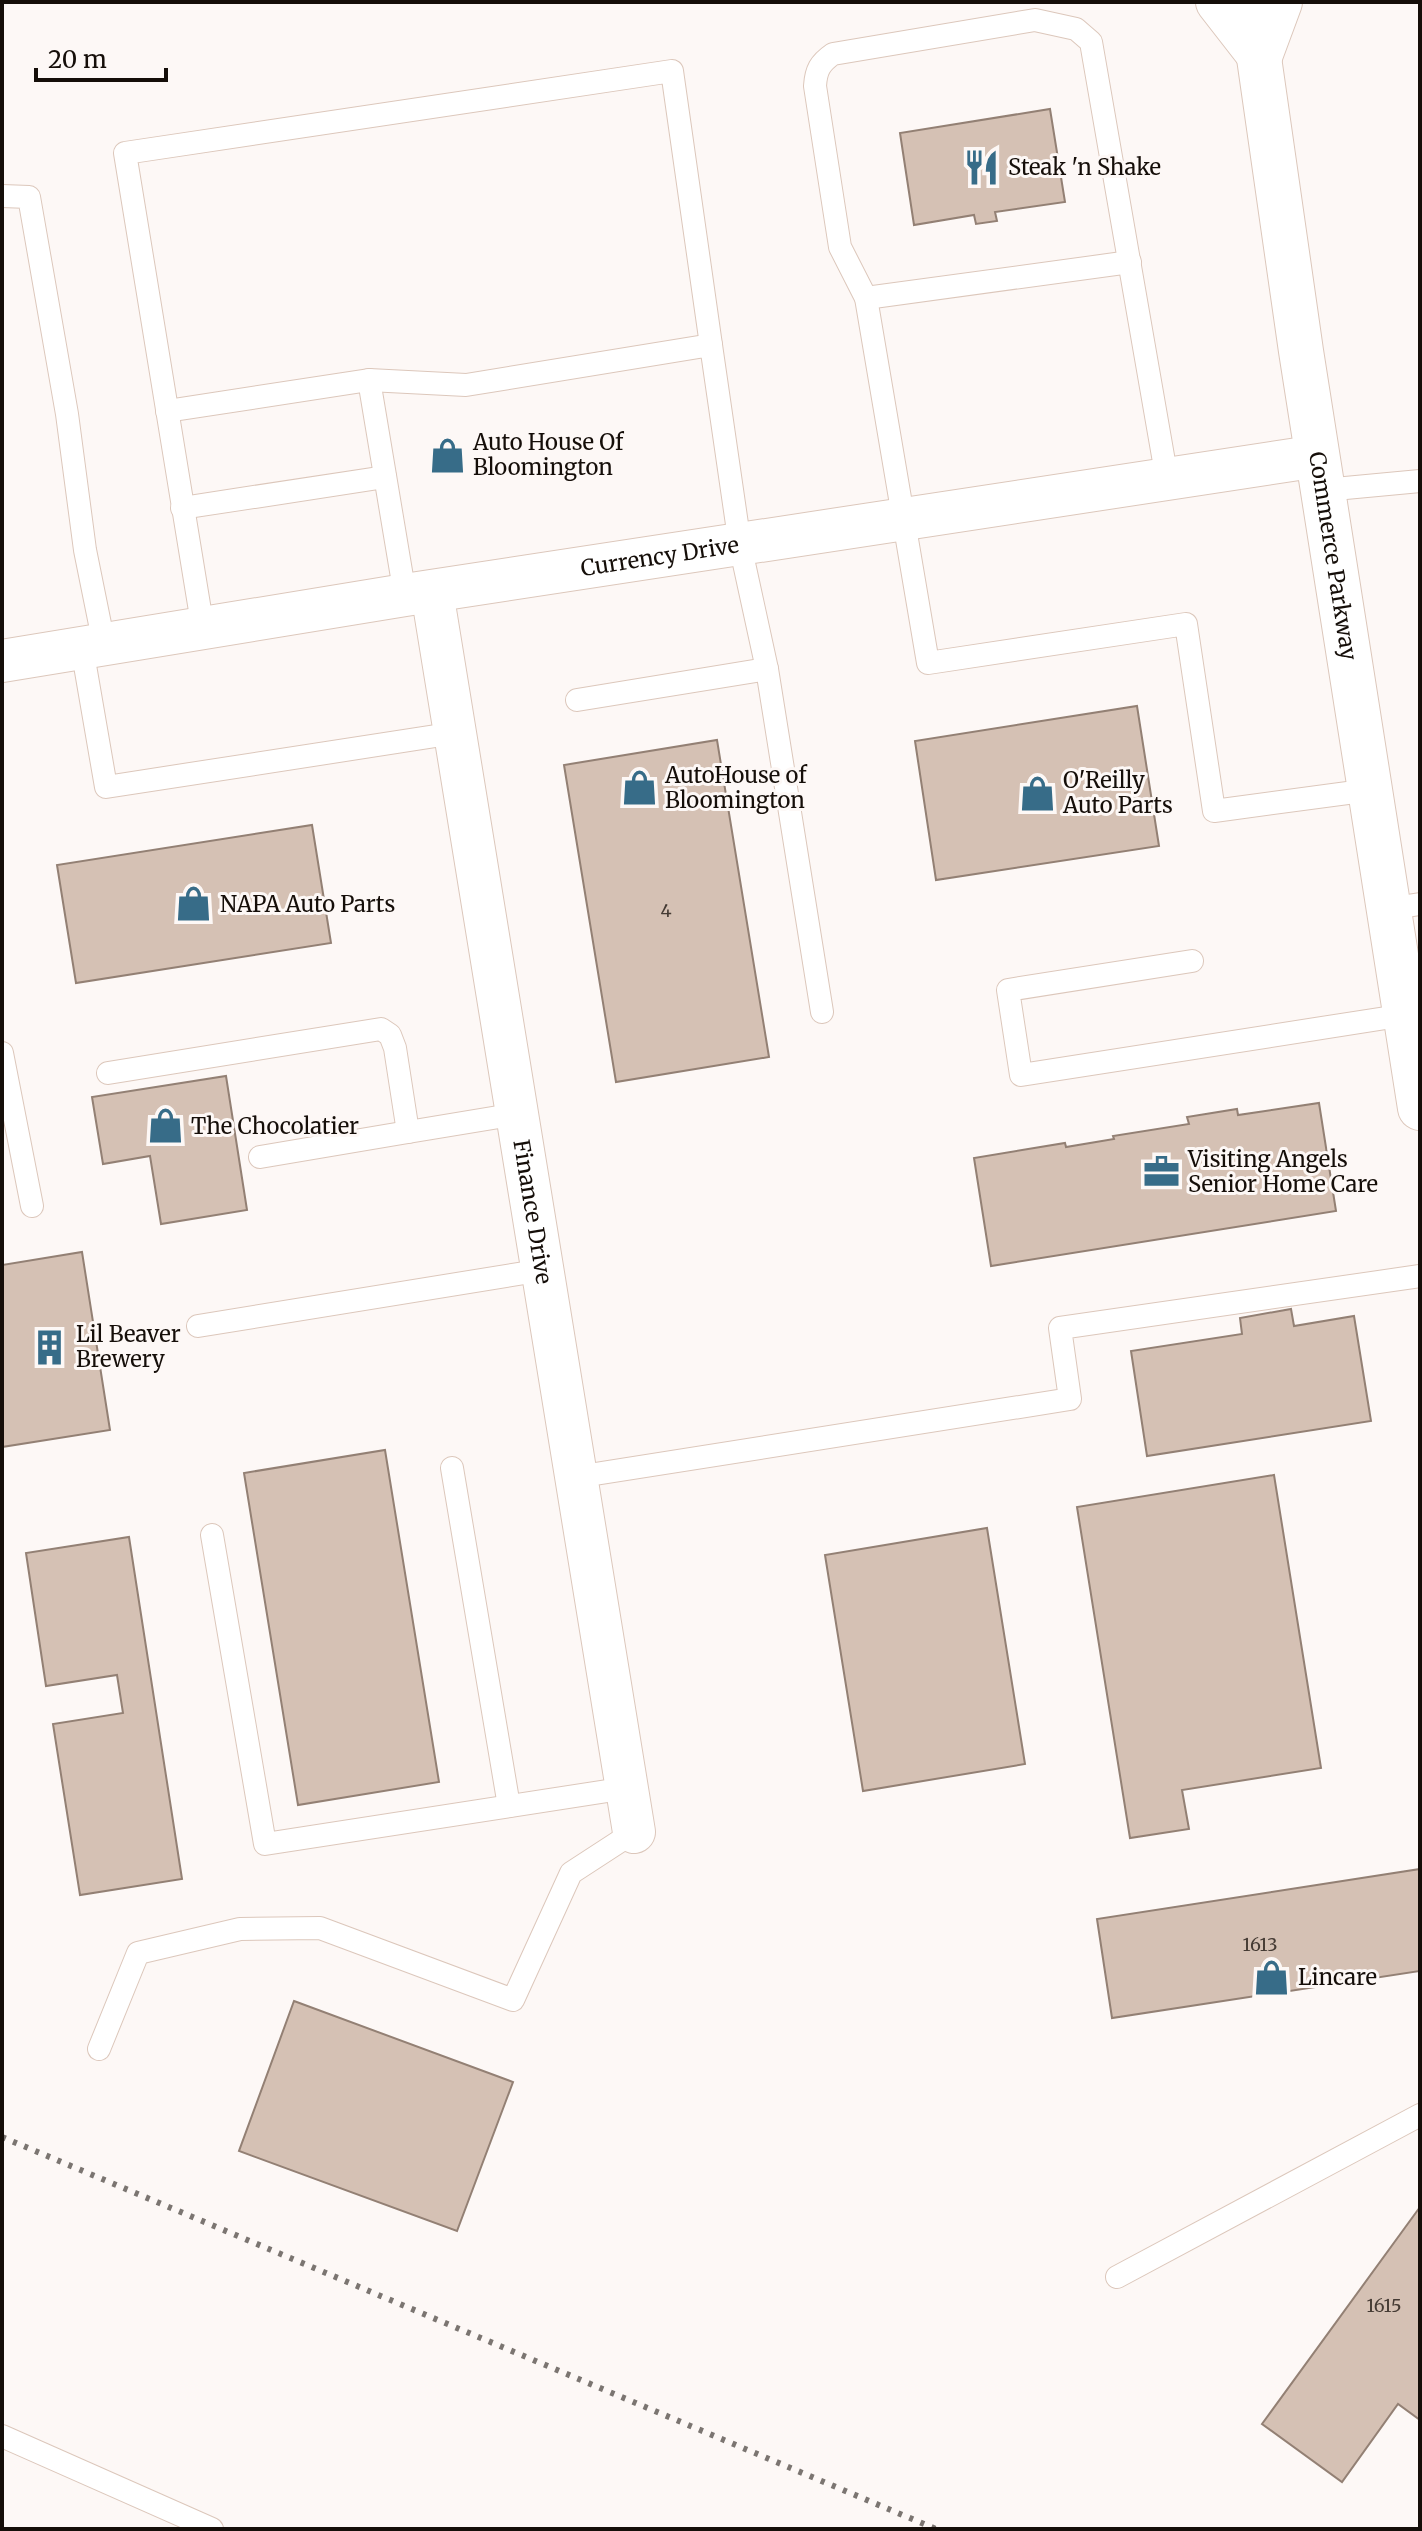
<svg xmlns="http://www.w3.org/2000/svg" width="1422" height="2531" font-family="Merriweather,serif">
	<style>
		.building { fill: #d5c1b4; stroke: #938074; stroke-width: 2 }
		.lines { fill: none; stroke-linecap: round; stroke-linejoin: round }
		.lane-casing { stroke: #dcc7bb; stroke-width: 24 }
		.street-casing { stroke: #dcc7bb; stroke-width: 44 }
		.secondary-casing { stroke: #dcc7bb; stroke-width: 46 }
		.highway-casing { stroke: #dcc7bb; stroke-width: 46 }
		.lane { stroke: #fff; stroke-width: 22 }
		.street { stroke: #fff; stroke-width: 42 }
		.secondary { stroke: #fff; stroke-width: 44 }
		.highway { stroke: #fff; stroke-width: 44 }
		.rail { stroke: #7b7571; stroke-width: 6; stroke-dasharray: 4 8; stroke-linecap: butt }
		.labels { text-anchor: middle; stroke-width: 6; stroke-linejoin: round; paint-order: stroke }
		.number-label { font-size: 18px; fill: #453b34 }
		.poi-label { font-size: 22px; fill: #150e09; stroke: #fdf8f6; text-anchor: start }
		.street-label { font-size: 22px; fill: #150e09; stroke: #fdf8f6 }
	</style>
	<rect width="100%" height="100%" fill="#fdf8f6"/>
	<g class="building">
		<path d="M1050 109 1065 202 995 212 997 221 976 224 974 215 914 225 900 133Z"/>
		<path d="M1137 706 1159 846 936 880 915 741Z"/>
		<path d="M717 740 769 1057 616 1082 564 765Z"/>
		<path d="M312 825 331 943 76 983 57 865Z"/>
		<path d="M226 1076 247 1210 161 1224 150 1156 103 1164 92 1097Z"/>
		<path d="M1319 1103 1336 1211 991 1266 974 1158 1065 1143 1066 1147 1114 1139 1113 1136 1189 1124 1187 1117 1237 1109 1238 1115Z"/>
		<path d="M82 1252 110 1430 2 1447V1265Z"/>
		<path d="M1291 1309 1294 1326 1354 1316 1371 1421 1147 1456 1131 1351 1242 1334 1240 1318Z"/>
		<path d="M385 1450 439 1782 298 1805 244 1473Z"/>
		<path d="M1274 1475 1321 1768 1182 1790 1189 1829 1130 1838 1077 1507Z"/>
		<path d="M987 1528 1025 1764 863 1791 825 1555Z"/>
		<path d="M129 1537 182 1879 80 1895 53 1724 123 1713 117 1675 46 1686 26 1553Z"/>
		<path d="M1420 1869V1971L1112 2018 1097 1919Z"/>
		<path d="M294 2001 513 2082 457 2231 239 2151Z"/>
		<path d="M1420 2207V2420L1398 2404 1342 2482 1262 2424Z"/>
	</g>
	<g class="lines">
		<defs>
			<g id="lane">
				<path d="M2 196 29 197 67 414 85 550 104 644"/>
				<path d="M866 298 1130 262"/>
				<path d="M369 380 405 595"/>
				<path d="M167 411 369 380 466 385 711 345 740 545 767 669 822 1012"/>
				<path d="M1167 479 1091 42 1076 29 1035 20 833 54C820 63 816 70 815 86L840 247 866 298 928 663 1186 624 1214 811 1370 790"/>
				<path d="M1324 490 1420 481"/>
				<path d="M182 508 385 477"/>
				<path d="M203 629 125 153 672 71 711 345"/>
				<path d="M82 648 106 787 455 733"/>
				<path d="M577 700 767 669"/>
				<path d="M1388 909 1420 904"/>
				<path d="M1192 961 1008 990 1021 1075 1405 1015"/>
				<path d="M2 1053 32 1206"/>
				<path d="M108 1073 381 1029 390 1035 395 1048 408 1132 517 1114"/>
				<path d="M260 1157 408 1132"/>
				<path d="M198 1326 543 1270"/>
				<path d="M452 1468 509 1806"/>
				<path d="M576 1477 1070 1399 1060 1328 1420 1276"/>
				<path d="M212 1535 265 1844 627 1788"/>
				<path d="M99 2049 138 1953 240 1929 320 1928 513 2000 571 1873 634 1832"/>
				<path d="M1117 2277 1420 2115"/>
				<path d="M2 2436 212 2529"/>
			</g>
			<g id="street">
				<path id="s1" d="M432 592 634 1832"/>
				<path id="s2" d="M2 661 405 595 1318 456"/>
			</g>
			<g id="secondary">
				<path id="s3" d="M1251 2 1301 351 1420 1108"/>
			</g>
			<g id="highway">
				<path d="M1218 2 1260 56"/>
				<path d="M1260 56 1280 2"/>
			</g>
		</defs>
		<use href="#lane" class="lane-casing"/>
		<use href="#street" class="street-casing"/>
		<use href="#secondary" class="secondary-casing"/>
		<use href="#highway" class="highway-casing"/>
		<use href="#lane" class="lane"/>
		<use href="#street" class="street"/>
		<use href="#secondary" class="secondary"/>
		<use href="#highway" class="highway"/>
		<path class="rail" d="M2 2137 936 2529"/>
	</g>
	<defs>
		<symbol id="restaurant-bare" viewBox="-9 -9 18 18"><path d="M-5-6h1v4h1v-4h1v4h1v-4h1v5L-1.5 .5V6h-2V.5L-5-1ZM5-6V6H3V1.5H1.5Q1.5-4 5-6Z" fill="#376c88" stroke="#fdf8f6" stroke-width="2.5" paint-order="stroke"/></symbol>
		<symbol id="shop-bare" viewBox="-9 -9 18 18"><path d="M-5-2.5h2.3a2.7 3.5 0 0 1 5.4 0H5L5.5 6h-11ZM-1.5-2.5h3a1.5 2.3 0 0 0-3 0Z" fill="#376c88" stroke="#fdf8f6" stroke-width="2.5" paint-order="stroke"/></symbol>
		<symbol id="office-bare" viewBox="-9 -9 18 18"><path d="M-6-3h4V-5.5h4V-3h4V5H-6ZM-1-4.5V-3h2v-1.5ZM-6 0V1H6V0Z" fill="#376c88" stroke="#fdf8f6" stroke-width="2.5" paint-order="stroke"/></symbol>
		<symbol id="building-bare" viewBox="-9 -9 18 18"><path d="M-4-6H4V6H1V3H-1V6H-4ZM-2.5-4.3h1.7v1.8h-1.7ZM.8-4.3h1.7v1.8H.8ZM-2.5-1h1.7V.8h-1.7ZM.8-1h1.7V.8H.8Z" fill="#376c88" stroke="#fdf8f6" stroke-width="2.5" paint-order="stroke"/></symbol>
	</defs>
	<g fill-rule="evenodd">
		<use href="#restaurant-bare" x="956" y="142" width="51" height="51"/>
		<use href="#shop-bare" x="422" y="430" width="51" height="51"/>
		<use href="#shop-bare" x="614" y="762" width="51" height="51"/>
		<use href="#shop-bare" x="1012" y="768" width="51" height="51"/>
		<use href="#shop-bare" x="168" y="878" width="51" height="51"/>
		<use href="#shop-bare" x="140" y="1100" width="51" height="51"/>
		<use href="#office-bare" x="1136" y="1146" width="51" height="51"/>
		<use href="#building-bare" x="24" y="1322" width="51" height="51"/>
		<use href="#shop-bare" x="1246" y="1952" width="51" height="51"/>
	</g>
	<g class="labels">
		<g class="number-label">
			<text x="666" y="917">4</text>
			<text x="1260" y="1951">1613</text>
			<text x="1384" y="2312">1615</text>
		</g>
		<g class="poi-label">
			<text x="1008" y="175">Steak 'n Shake</text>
			<text x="473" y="450">Auto House Of<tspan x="473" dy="25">Bloomington</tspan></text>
			<text x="665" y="783">AutoHouse of<tspan x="665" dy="25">Bloomington</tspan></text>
			<text x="1063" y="788">O'Reilly<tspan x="1063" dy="25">Auto Parts</tspan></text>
			<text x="220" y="912">NAPA Auto Parts</text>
			<text x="191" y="1134">The Chocolatier</text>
			<text x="1188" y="1167">Visiting Angels<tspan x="1188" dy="25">Senior Home Care</tspan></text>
			<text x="76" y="1342">Lil Beaver<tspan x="76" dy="25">Brewery</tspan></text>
			<text x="1298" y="1985">Lincare</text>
		</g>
		<g class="street-label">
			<text dy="8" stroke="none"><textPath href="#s3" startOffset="560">Commerce Parkway</textPath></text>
			<text dy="8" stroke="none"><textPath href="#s2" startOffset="666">Currency Drive</textPath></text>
			<text dy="8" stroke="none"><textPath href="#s1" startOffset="628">Finance Drive</textPath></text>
		</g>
	</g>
	<rect width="1422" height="2531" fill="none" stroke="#150e09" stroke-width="8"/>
	<path d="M36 68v12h130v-12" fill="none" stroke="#150e09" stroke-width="4"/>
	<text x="48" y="68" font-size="24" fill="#150e09" stroke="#fdf8f6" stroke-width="6" paint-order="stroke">20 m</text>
</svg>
